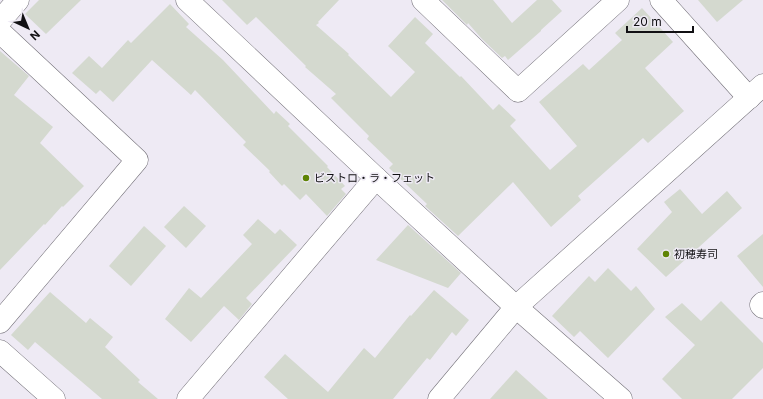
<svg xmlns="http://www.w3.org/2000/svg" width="763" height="399" font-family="Inter,'Noto Sans JP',sans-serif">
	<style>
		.building { fill: #d4d9cf }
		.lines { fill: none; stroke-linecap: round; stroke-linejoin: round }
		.minor-casing { stroke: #737078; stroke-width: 23 }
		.minor { stroke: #fff; stroke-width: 22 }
		.poi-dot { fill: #5e8404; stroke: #eeeaf4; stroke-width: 1.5 }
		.labels { text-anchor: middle; stroke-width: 3; stroke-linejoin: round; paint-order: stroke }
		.poi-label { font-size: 11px; fill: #111013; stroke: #eeeaf4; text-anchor: start }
	</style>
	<rect width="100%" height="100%" fill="#eeeaf4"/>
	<g class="building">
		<path d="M39 0H81L46 34 25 14Z"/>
		<path d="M222 0H339L318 22 319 23 316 25 349 54 348 55 391 97 415 72 388 46 415 17 433 34 425 43 460 77 461 76 493 110 499 104 516 120 510 126 550 170 577 146 539 102 583 64 589 70 622 40 615 33 642 8 673 42 645 68 684 111 648 143 643 138 578 196 581 200 551 227 513 182 458 236 425 206 427 204 389 168 393 164 367 139 369 136 331 98 336 94 305 67 306 66 256 17 247 25Z"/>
		<path d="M442 0H493L512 23 537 0H552L562 11 541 30V31L508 60 505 56 502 58 482 39 468 23 467 25Z"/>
		<path d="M698 0H743L717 22Z"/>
		<path d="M170 4 189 24 186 27 223 60 274 114 276 111 290 124 288 126 328 166 327 167 345 186 341 189 346 194 327 216 306 194 300 200 284 184 282 186 269 172 270 171 243 145 246 142 195 90 191 95 152 60 113 102 100 90 96 94 72 73 89 56 102 68 128 40 131 43Z"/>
		<path d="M0 51 29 76 14 95 53 127 40 143 84 186 63 207 62 206 45 225 44 224 0 270Z"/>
		<path d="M680 189 702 214 727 191 742 208 666 277 637 249 672 212 664 202Z"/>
		<path d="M184 206 206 226 186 248 164 227Z"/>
		<path d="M258 219 275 234 280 229 297 245 246 298 252 304 239 320 224 306 191 342 165 319 189 288 201 298 252 244 243 235Z"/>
		<path d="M408 225 461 273 448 288 376 260Z"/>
		<path d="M144 226 166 246 131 286 109 266Z"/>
		<path d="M763 234V287L737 256Z"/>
		<path d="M608 268 631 291 636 286 655 309 608 358 580 331 574 337 552 316 589 276 595 282Z"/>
		<path d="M434 290 469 320 456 336 452 332 430 360 427 358 393 399H288L264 377 285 354 328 392 364 348 375 358 410 315 411 316Z"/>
		<path d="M50 292 86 323 90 318 113 337 105 347 140 380 138 382 158 399H102L35 342 28 350 11 335Z"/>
		<path d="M721 301 763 343V368L732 399H682L662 379 695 345 665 317 682 303 701 321Z"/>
		<path d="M516 370 548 399H490Z"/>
	</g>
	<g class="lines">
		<defs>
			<g id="minor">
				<path d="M187 0 376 178 516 307 621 399"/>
				<path d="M423 0 518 91 618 0"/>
				<path d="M661 0 749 98"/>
				<path d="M0 21 18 0"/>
				<path d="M0 32 137 160 0 322"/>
				<path d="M763 303 761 305 763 307"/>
				<path d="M0 351 54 399"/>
				<path d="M188 399 376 178"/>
				<path d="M439 399 516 307 763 85"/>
			</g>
		</defs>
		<use href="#minor" class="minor-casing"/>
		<use href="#minor" class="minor"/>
	</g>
	<g class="poi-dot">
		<circle cx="306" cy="178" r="4"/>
		<circle cx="666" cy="254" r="4"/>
	</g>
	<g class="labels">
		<g class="poi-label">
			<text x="314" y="182">ビストロ・ラ・フェット</text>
			<text x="674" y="258">初穂寿司</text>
		</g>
	</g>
	<g transform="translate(28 28) rotate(136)" stroke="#eeeaf4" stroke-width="3" paint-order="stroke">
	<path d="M0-3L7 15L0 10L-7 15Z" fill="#111013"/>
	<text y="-6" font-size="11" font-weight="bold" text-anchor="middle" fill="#111013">N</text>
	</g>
	<path d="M627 26v6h66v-6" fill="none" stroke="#111013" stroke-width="2"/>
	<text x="633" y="26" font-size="12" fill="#111013" stroke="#eeeaf4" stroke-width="3" paint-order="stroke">20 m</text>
</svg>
